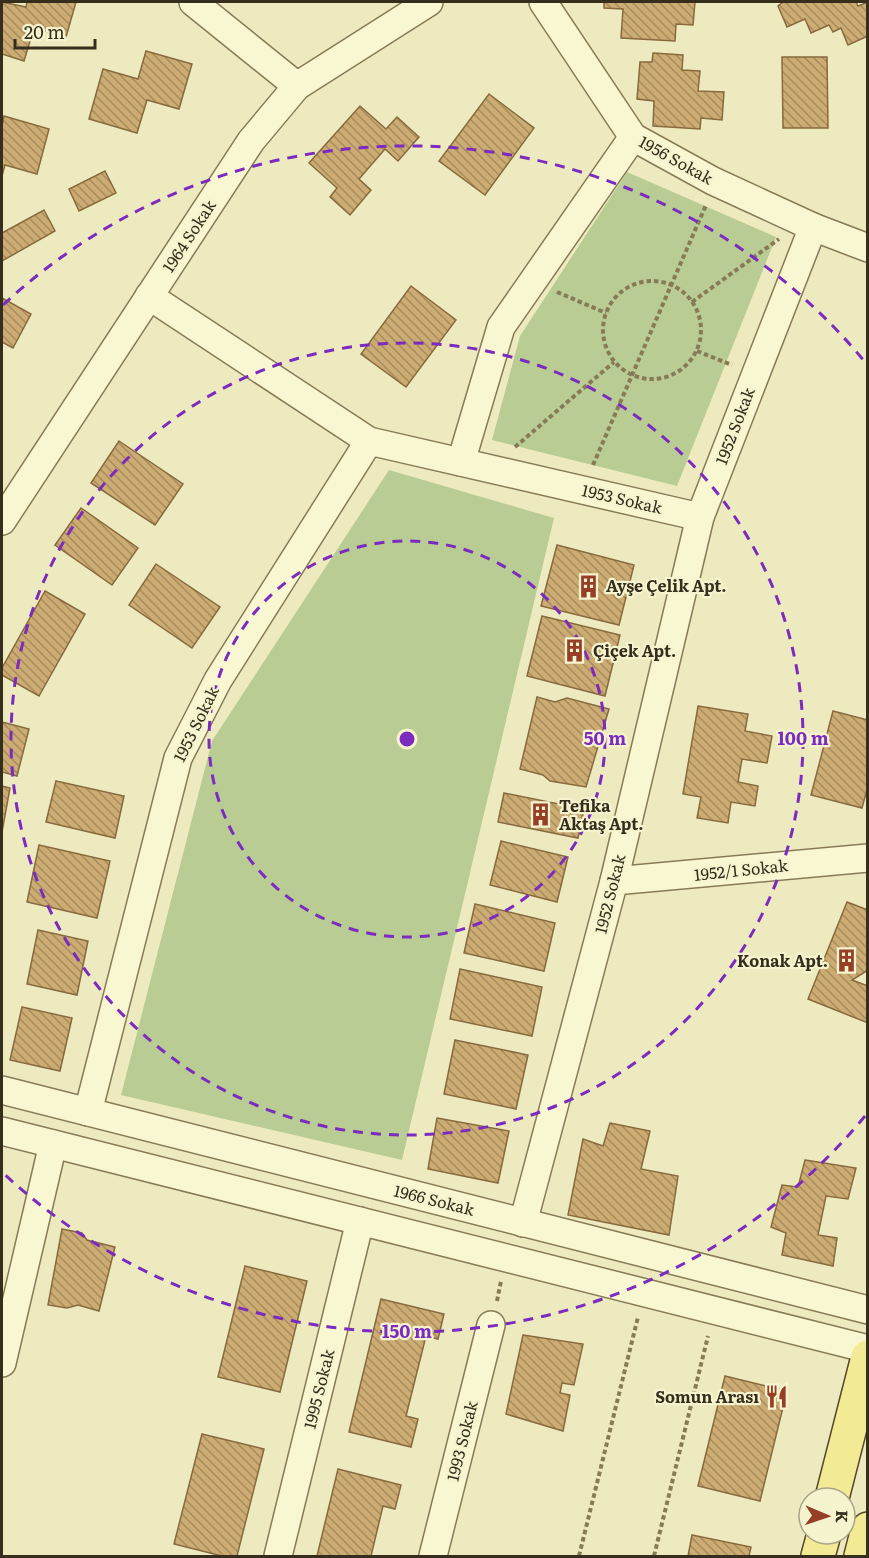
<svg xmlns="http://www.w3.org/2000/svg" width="869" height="1558" font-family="Literata,serif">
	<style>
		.green { fill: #b9cc93 }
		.building { fill: url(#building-back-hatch); stroke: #876a3d; stroke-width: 1.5 }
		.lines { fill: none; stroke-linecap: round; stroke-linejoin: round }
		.street-casing { stroke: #877b57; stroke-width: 30 }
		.primary-casing { stroke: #55472c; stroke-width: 36 }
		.path { stroke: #877b57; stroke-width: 4; stroke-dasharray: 4.5 3; stroke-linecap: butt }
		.street { stroke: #f9f6d2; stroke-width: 27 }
		.primary { stroke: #f3ea96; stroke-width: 33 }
		.ring { fill: none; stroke: #7b2cbf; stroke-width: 3; stroke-dasharray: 10 8 }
		.labels { text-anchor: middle; stroke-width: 4.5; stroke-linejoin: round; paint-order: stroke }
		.street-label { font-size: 16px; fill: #362e1c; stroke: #f6f3cf }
		.poi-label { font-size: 16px; font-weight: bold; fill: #362e1c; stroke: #f6f3cf; text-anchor: start }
		.centre { fill: #7b2cbf; stroke: #f6f3cf; stroke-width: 3 }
		.ring-label { font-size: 18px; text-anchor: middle; font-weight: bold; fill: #7b2cbf; stroke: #f6f3cf; stroke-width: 4.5; stroke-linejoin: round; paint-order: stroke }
	</style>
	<defs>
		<pattern id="building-back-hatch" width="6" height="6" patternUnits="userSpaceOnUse" patternTransform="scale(1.5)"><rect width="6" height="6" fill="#cdac74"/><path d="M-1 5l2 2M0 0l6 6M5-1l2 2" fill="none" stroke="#a78c5e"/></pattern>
	</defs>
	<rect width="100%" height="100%" fill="#eeeabf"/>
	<g class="green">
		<path d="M627 172 776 237 677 486 492 440 520 336Z"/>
		<path d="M389 470 554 518 402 1160 121 1095 212 741Z"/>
	</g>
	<g class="building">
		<path d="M2 2 26 7 27 2H76L66 37 34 28 24 61 2 54Z"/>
		<path d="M604 2H695L693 25 676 24 675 41 621 38 623 9 604 8Z"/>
		<path d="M783 2H856L858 6 868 2V36L848 45 841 28 833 32 829 25 811 33 805 19 787 27 778 6Z"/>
		<path d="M146 51 192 64 179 109 147 100 137 133 89 119 103 69 138 79Z"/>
		<path d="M653 53 683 55 682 70 700 71 698 91 724 92 722 120 701 118 700 129 653 126 654 101 637 99 640 62H652Z"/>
		<path d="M782 57H827L828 128H783Z"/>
		<path d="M489 94 534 128 485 195 439 161Z"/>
		<path d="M360 106 386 129 397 117 419 137 398 161 385 149 359 179 371 190 350 215 330 197 337 188 309 163Z"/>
		<path d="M4 116 49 129 37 174 5 165 2 176V126Z"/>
		<path d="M105 171 116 193 79 211 69 189Z"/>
		<path d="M44 210 55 231 2 261V233Z"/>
		<path d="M411 286 456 320 406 387 361 354Z"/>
		<path d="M2 298 31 314 13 348 2 342Z"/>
		<path d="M119 441 183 484 155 525 91 483Z"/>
		<path d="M81 508 138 548 112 585 55 545Z"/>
		<path d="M557 545 634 565 619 625 541 606Z"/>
		<path d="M156 564 220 607 192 648 129 605Z"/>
		<path d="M45 591 85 614 39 696 2 675V668Z"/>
		<path d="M542 616 620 635 605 696 527 676Z"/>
		<path d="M537 697 555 702 567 698 609 709 586 787 550 781 543 775 520 769Z"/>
		<path d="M698 706 748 714 745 731 772 736 767 763 742 759 738 782 758 786 755 806 731 802 728 823 697 818 701 797 683 794Z"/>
		<path d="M833 711 868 720V786L862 808 811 795Z"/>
		<path d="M2 722 29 729 17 776 2 772Z"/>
		<path d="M56 781 124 796 115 838 46 822Z"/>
		<path d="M2 786 10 788 2 832Z"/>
		<path d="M504 793 584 809 578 838 498 822Z"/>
		<path d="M501 841 568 857 557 902 490 885Z"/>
		<path d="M39 845 110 861 97 918 27 902Z"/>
		<path d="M847 902 868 910V970L852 980 868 986V1023L808 999Z"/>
		<path d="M475 904 555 923 544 971 464 953Z"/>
		<path d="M38 930 88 941 77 995 27 984Z"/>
		<path d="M460 969 542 987 532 1036 450 1019Z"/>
		<path d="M22 1007 72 1018 60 1071 10 1060Z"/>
		<path d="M455 1040 528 1055 516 1109 444 1094Z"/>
		<path d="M437 1118 509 1131 498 1183 428 1169Z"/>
		<path d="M610 1123 650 1131 641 1169 678 1176 669 1235 568 1215 583 1139 603 1146Z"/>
		<path d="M805 1160 856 1168 848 1199 826 1196 818 1235 837 1238 833 1266 782 1255 786 1233 771 1227 782 1185 798 1187Z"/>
		<path d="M62 1229 82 1233 87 1240 115 1247 99 1311 78 1305 67 1308 48 1305Z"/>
		<path d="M245 1266 307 1281 280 1392 218 1377Z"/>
		<path d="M381 1299 444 1314 438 1339 426 1336 406 1416 418 1419 411 1447 349 1432Z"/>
		<path d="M523 1335 583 1344 574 1385 562 1383 560 1393 570 1395 563 1431 506 1414Z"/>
		<path d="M725 1376 787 1391 760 1501 698 1486Z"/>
		<path d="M202 1434 264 1449 237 1556H222L174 1544Z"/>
		<path d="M338 1469 401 1485 395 1509 383 1506 371 1556H317Z"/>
		<path d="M692 1535 751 1547 749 1556H688Z"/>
	</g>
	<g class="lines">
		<defs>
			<g id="street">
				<path d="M193 2 297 86"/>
				<path d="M543 2 633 137 713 181 813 227 868 248"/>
				<path d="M149 296 369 441 700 517"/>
				<path d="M461 462 501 327 633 137"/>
				<path d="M2 521 251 141 297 86 429 2"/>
				<path d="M614 881 868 858"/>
				<path d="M2 1090 868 1310"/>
				<path d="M88 1112 178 758 218 680 369 441"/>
				<path d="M2 1131 868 1349"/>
				<path d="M523 1223 614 881 700 517 813 227"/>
				<path d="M2 1363 53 1144"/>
				<path d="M278 1556 360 1221"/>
				<path d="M433 1556 491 1325"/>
			</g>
			<g id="primary">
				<path d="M832 1498 868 1357"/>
				<path d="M818 1556 824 1534"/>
				<path d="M861 1556 868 1529"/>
			</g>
		</defs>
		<use href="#street" class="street-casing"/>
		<use href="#primary" class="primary-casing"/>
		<g class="path">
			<circle cx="652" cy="330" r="49"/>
			<path d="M557 292 606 313"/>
			<path d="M692 302 779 239"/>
			<path d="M697 351 732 365"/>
			<path d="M515 447 614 362"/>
			<path d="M593 465 706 205"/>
			<path d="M497 1301 501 1281"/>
			<path d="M579 1556 638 1317"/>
			<path d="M654 1556 708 1336"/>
		</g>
		<use href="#street" class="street"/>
		<use href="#primary" class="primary"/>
	</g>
	<g class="ring">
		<circle cx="407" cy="739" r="198"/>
		<circle cx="407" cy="739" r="396"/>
		<path d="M865 1116A593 593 0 0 1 3 1173M3 305A593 593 0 0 1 865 362"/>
	</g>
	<defs>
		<symbol id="building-bare" viewBox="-9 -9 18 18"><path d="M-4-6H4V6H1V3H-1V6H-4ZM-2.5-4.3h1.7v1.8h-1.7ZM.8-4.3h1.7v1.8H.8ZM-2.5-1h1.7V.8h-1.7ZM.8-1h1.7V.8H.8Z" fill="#973e27" stroke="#f6f3cf" stroke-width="2.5" paint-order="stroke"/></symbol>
		<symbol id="restaurant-bare" viewBox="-9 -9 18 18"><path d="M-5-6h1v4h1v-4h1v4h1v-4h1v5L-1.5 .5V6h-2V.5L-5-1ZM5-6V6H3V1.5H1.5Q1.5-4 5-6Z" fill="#973e27" stroke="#f6f3cf" stroke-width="2.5" paint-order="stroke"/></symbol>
	</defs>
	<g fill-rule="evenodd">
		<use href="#building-bare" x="572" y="570" width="33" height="33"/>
		<use href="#building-bare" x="558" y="634" width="33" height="33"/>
		<use href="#building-bare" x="524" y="798" width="33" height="33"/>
		<use href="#building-bare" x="830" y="944" width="33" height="33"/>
		<use href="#restaurant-bare" x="760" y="1380" width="33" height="33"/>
	</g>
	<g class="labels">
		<g class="street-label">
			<text transform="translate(676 160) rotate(29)" y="6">1956 Sokak</text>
			<text transform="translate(189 236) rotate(-57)" y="6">1964 Sokak</text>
			<text transform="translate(735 426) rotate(-69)" y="6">1952 Sokak</text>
			<text transform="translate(622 499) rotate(13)" y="6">1953 Sokak</text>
			<text transform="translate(196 724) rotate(-64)" y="6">1953 Sokak</text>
			<text transform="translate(741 870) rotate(-6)" y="6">1952/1 Sokak</text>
			<text transform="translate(610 894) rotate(-76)" y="6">1952 Sokak</text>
			<text transform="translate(434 1200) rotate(14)" y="6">1966 Sokak</text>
			<text transform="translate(319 1389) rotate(-76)" y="6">1995 Sokak</text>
			<text transform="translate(462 1441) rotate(-76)" y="6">1993 Sokak</text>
		</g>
		<g class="poi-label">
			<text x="606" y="592">Ayşe Çelik Apt.</text>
			<text x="593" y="657">Çiçek Apt.</text>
			<text x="559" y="812">Tefika<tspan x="559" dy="18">Aktaş Apt.</tspan></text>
			<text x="828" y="967" text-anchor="end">Konak Apt.</text>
			<text x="759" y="1403" text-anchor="end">Somun Arası</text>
		</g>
	</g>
	<circle cx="407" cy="739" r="9" class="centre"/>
	<g class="ring-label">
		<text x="605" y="745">50 m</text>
		<text x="803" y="745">100 m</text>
		<text x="407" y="1338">150 m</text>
	</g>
	<rect width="869" height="1558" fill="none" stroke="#362e1c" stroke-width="6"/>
	<g transform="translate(827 1516) rotate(92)"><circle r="28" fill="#f6f3cf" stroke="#a9a487" stroke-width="1.5"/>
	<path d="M0-4.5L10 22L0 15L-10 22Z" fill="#973e27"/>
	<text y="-9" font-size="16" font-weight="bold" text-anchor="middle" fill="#362e1c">K</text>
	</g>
	<path d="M15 39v9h80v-9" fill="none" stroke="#362e1c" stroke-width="3"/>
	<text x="24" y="39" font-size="18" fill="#362e1c" stroke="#f6f3cf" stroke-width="4.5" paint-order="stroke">20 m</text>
</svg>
